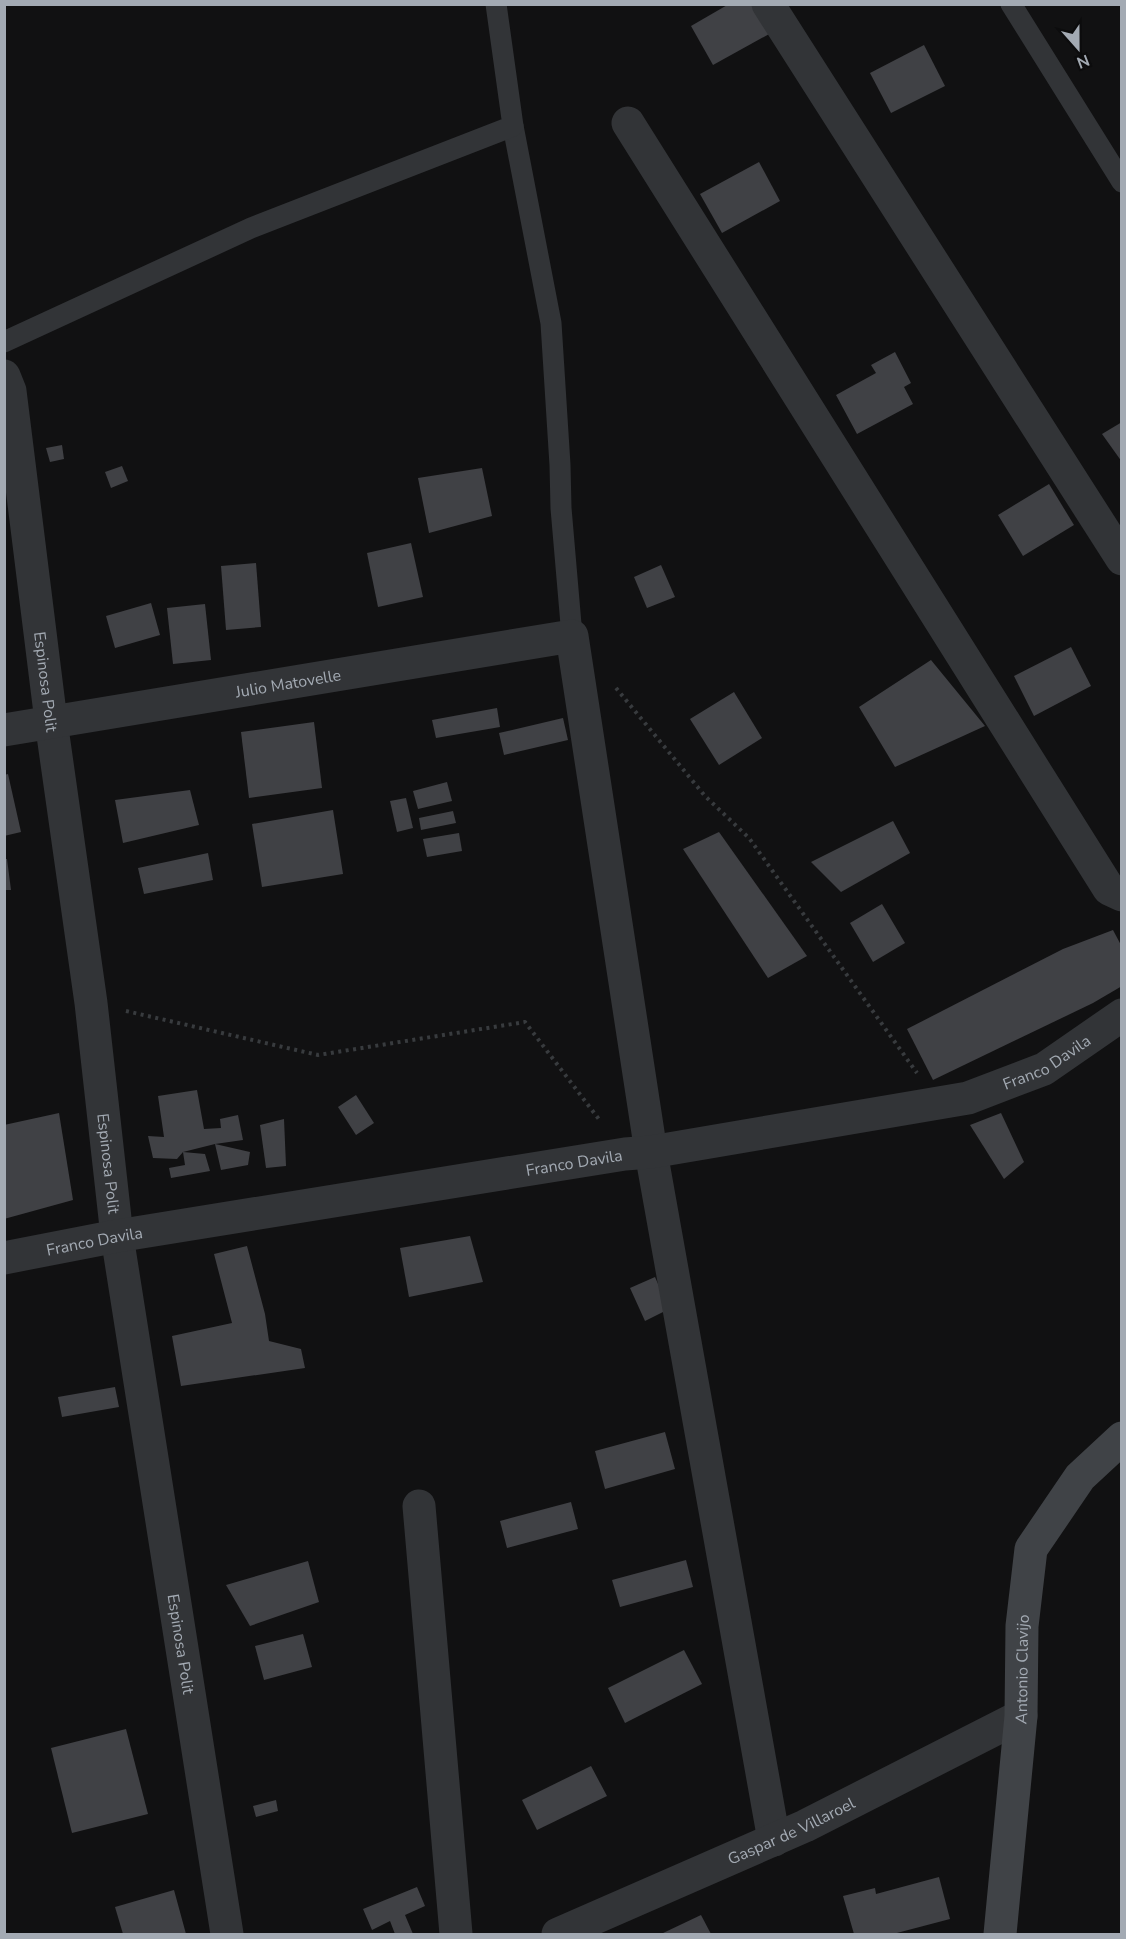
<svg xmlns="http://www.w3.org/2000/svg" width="1126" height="1939" font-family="'Nunito Sans',sans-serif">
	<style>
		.building { fill: #404145 }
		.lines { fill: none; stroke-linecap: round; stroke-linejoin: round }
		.path { stroke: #383b3e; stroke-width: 4; stroke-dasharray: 3 4.5; stroke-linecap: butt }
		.service { stroke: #323437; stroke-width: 21 }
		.minor { stroke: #323437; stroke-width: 33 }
		.tertiary { stroke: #323437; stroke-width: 33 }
		.secondary { stroke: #404347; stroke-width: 33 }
		.labels { text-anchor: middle; stroke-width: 4.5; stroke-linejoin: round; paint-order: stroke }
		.street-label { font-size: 16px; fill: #a3aab3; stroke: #0c0c0d }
	</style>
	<rect width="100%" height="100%" fill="#111112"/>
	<g class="building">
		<path d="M729 4H754L771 33 713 65 691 26Z"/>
		<path d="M924 45 945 86 891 113 870 73Z"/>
		<path d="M759 162 780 201 722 233 700 194Z"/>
		<path d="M895 352 911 383 904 387 913 404 857 434 836 395 876 373 871 365Z"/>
		<path d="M1122 422V462L1102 434Z"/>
		<path d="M62 445 64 459 50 462 46 448Z"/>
		<path d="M122 466 128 481 111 488 105 472Z"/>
		<path d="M482 468 492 516 429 533 418 478Z"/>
		<path d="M1049 484 1074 525 1023 556 998 515Z"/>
		<path d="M411 543 423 597 378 607 367 553Z"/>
		<path d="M256 563 261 627 226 630 221 566Z"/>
		<path d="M661 565 675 597 647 608 634 577Z"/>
		<path d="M151 603 160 635 115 648 106 616Z"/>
		<path d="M205 604 211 660 173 664 167 608Z"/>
		<path d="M1071 647 1091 686 1034 716 1014 676Z"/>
		<path d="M931 660 985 726 895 767 859 707Z"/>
		<path d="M734 692 762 738 719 765 690 719Z"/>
		<path d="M497 708 500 727 436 738 432 720Z"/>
		<path d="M563 718 568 740 504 755 499 733Z"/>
		<path d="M314 722 322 788 249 798 241 732Z"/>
		<path d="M8 774 21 832 4 836V775Z"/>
		<path d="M447 782 452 801 418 809 413 791Z"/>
		<path d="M190 790 199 825 123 843 115 800Z"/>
		<path d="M406 798 413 828 397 832 390 801Z"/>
		<path d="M333 810 343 874 262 887 252 824Z"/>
		<path d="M453 811 456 823 421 830 419 818Z"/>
		<path d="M893 821 910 853 841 892 811 862Z"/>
		<path d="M719 832 807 956 768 978 683 849Z"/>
		<path d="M459 833 462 851 427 857 423 839Z"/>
		<path d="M208 853 213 880 144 894 138 868Z"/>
		<path d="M4 859H7L11 890H4Z"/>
		<path d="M882 904 905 943 873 962 850 923Z"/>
		<path d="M1113 930 1122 947V986L1093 1003 933 1080 907 1029 1063 949Z"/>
		<path d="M197 1090 204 1129 221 1128 220 1119 238 1115 243 1140 215 1144 250 1152 248 1165 221 1170 215 1144 183 1152 177 1159 153 1158 148 1136 164 1137 158 1096Z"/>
		<path d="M356 1095 374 1123 356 1135 338 1107Z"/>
		<path d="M59 1113 73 1200 4 1219V1125Z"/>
		<path d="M1001 1113 1024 1162 1004 1179 970 1125Z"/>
		<path d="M284 1119 286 1166 266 1168 260 1125Z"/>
		<path d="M183 1152 205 1154 210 1171 171 1178 169 1168 185 1165Z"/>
		<path d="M470 1236 483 1282 409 1297 400 1248Z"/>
		<path d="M247 1246 265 1314 269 1341 301 1349 305 1368 181 1386 172 1336 232 1323 214 1254Z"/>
		<path d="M655 1277 669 1309 645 1321 630 1288Z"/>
		<path d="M115 1387 119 1407 62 1417 58 1397Z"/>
		<path d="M665 1432 675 1469 605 1489 595 1451Z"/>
		<path d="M571 1502 578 1529 507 1548 500 1521Z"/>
		<path d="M686 1560 693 1587 620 1607 612 1580Z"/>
		<path d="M308 1561 319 1602 250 1626 226 1585Z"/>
		<path d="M303 1634 312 1667 264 1680 255 1646Z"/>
		<path d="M684 1650 702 1684 625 1723 608 1688Z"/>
		<path d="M126 1729 148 1814 72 1833 51 1748Z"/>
		<path d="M591 1766 607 1796 537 1830 522 1800Z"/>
		<path d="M276 1800 278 1811 256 1817 253 1806Z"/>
		<path d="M939 1877 950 1919 893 1934H854L843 1896 875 1888 876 1894Z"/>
		<path d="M417 1887 425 1906 405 1915 413 1934H395L390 1921 372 1930 363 1909Z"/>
		<path d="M174 1890 186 1934H123L115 1907Z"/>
		<path d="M701 1915 711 1934H661Z"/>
	</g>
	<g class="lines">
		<g class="path">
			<path d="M616 688 705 796 749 838 917 1073"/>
			<path d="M126 1011 318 1055 525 1022 601 1122"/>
		</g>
		<g class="service">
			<path d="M1011 4 1122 182"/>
			<path d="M513 126 551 323 560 465 561 508 572 636"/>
			<path d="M4 342 251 228 513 126 496 4"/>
		</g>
		<g class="minor">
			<path d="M768 4 1122 559"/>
			<path d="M628 123 1109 889 1122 895"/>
			<path id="s1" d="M4 376 10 391 51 721 91 1003 117 1236 227 1934"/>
			<path id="s2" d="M4 730 572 636 651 1152 774 1840"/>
			<path d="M419 1506 456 1934"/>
			<path id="s3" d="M558 1934 805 1826 1021 1716"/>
		</g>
		<path class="tertiary" id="s4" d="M4 1258 117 1236 625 1154 651 1152 968 1098 1044 1069 1122 1015"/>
		<path class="secondary" id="s5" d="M1000 1934 1021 1716 1022 1626 1031 1549 1080 1477 1122 1438"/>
	</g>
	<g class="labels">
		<g class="street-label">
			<text dy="6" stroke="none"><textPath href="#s1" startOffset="309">Espinosa Polit</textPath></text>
			<text dy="6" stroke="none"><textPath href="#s2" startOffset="288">Julio Matovelle</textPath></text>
			<text dy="6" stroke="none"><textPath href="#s4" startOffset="1064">Franco Davila</textPath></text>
			<text dy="6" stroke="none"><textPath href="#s4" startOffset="578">Franco Davila</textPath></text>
			<text dy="6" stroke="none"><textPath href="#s1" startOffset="795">Espinosa Polit</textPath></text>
			<text dy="6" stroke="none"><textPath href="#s4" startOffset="92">Franco Davila</textPath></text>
			<text dy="6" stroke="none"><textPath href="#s1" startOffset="1281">Espinosa Polit</textPath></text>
			<text dy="6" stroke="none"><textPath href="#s5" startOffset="266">Antonio Clavijo</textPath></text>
			<text dy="6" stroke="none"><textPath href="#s3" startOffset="255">Gaspar de Villaroel</textPath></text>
		</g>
	</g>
	<rect width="1126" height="1939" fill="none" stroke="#a3aab3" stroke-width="12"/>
	<g transform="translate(1078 48) rotate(159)" stroke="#0c0c0d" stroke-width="4.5" paint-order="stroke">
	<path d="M0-4.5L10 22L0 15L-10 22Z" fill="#a3aab3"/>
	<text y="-9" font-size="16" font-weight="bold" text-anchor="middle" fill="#a3aab3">N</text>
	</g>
</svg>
